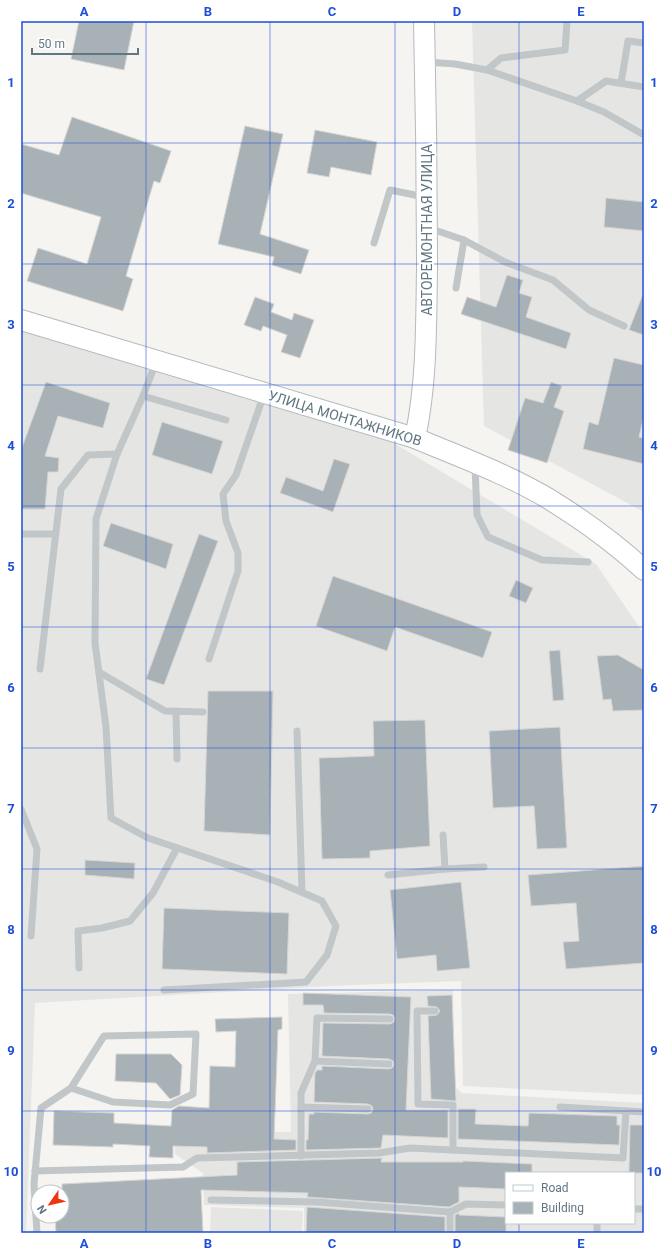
<svg xmlns="http://www.w3.org/2000/svg" width="665" height="1254" font-family="Roboto,sans-serif">
	<style>
		.built { fill: #e5e6e4; fill-rule: evenodd }
		.building { fill: #a8b2b6; stroke: #d6d5d3 }
		.lines { fill: none; stroke-linecap: round; stroke-linejoin: round }
		.secondary-casing { stroke: #b3babd; stroke-width: 22 }
		.service { stroke: #c1c6c8; stroke-width: 7 }
		.secondary { stroke: #fff; stroke-width: 20 }
		.grid { fill: none; stroke: #1d4ed8; stroke-width: 1; stroke-opacity: 0.55 }
		.labels { text-anchor: middle; stroke-width: 4; stroke-linejoin: round; paint-order: stroke }
		.street-label { font-size: 14px; fill: #617783; stroke: #fff }
		.neatline { fill: none; stroke: #1d4ed8; stroke-width: 1.5 }
		.grid-label { font-size: 13px; text-anchor: middle; font-weight: bold; fill: #1d4ed8 }
	</style>
	<rect width="100%" height="100%" fill="#f5f4f0"/>
	<g class="built">
		<path d="M472 21H644V512L484 426Z"/>
		<path d="M21 325 387 439 596 564 644 634V1095L463 1086 461 981 330 986 35 1003 26 1233H21Z"/>
		<path d="M453 990 455 1087 462 1093 644 1103V1233H304V1208L204 1205 203 1173 175 1154V1132H291L288 994ZM506 1173H634V1223H506Z"/>
		<path d="M211 1207 303 1211 302 1233H210Z"/>
	</g>
	<g class="building">
		<path d="M79 21H134L124 70 71 59Z"/>
		<path d="M72 117 171 151 160 183 154 181 126 276 133 279 123 311 27 281 38 248 87 264 101 217 21 193V144L59 155Z"/>
		<path d="M245 126 283 134 260 234 309 250 301 274 272 265 274 257 218 244Z"/>
		<path d="M315 130 377 142 371 175 331 167 329 177 307 173Z"/>
		<path d="M606 198 644 202V231L604 227Z"/>
		<path d="M507 275 523 280 519 293 532 297 526 317 571 333 566 349 461 314 467 297 496 307Z"/>
		<path d="M643 294H644V335L629 330Z"/>
		<path d="M255 297 274 304 271 312 292 320 294 313 314 320 300 358 281 352 287 335 263 326 261 331 244 325Z"/>
		<path d="M614 358 644 365V415L639 437 644 438V464L583 449 589 422 598 425Z"/>
		<path d="M46 382 110 403 103 428 58 416 45 456 59 458 58 472H48L45 509H21V450Z"/>
		<path d="M551 382 562 386 554 407 564 411 547 463 508 450 525 398 543 403Z"/>
		<path d="M162 422 223 441 212 474 152 455Z"/>
		<path d="M334 459 350 464 333 512 280 493 286 477 323 491Z"/>
		<path d="M111 523 173 544 166 569 103 546Z"/>
		<path d="M199 534 218 541 164 685 146 679Z"/>
		<path d="M333 576 492 632 483 658 395 627 387 651 316 626Z"/>
		<path d="M516 580 533 588 526 603 509 596Z"/>
		<path d="M560 650 564 700 553 701 549 651Z"/>
		<path d="M618 655 644 670V710L613 711 611 699 603 700 597 656Z"/>
		<path d="M208 691H273L270 835 204 831Z"/>
		<path d="M425 720 430 846 370 851V858L322 859 319 758 374 756 373 721Z"/>
		<path d="M560 727 567 848 537 849 534 806 493 808 489 731Z"/>
		<path d="M85 860 135 863 134 879 85 875Z"/>
		<path d="M644 866V963L566 969 563 942 579 941 576 903 531 906 528 875Z"/>
		<path d="M461 882 470 968 437 971 436 955 397 959 390 890Z"/>
		<path d="M164 908 289 913 287 974 162 969Z"/>
		<path d="M303 993 411 997 406 1110H448V1138L383 1135 381 1148 306 1150V1140H308L309 1114H314V1112L368 1114 371 1113 373 1110 372 1106 368 1104 314 1102 315 1073 317 1070H322V1066L389 1069 392 1068 394 1065 393 1061 389 1059 322 1056 323 1023 390 1024 394 1022 395 1019 393 1015 390 1014 324 1013 323 1005H303Z"/>
		<path d="M452 995 456 1101 431 1099 428 1016 437 1015 440 1011 437 1007 428 1006 427 996Z"/>
		<path d="M282 1017V1029L278 1030 274 1139 296 1140V1150L207 1153V1147L173 1146V1158L149 1157 150 1146 113 1144V1147L53 1145 54 1111 114 1113V1123L171 1126 172 1110 179 1106 209 1108 210 1066 235 1067 236 1031 216 1032 215 1019Z"/>
		<path d="M116 1054H171L182 1065 180 1095 170 1099 156 1083 115 1081Z"/>
		<path d="M458 1109H476L475 1124 528 1126 529 1113 617 1116V1125H620L619 1145 458 1139Z"/>
		<path d="M630 1125H644V1173H629Z"/>
		<path d="M382 1158 381 1162H463V1161L532 1164V1173H506V1189L459 1187V1202L449 1207 307 1197 308 1193 201 1190 203 1233H56L55 1216H62V1184L237 1175V1162Z"/>
		<path d="M307 1207 445 1217V1233H306Z"/>
		<path d="M459 1213V1215L506 1217V1233H455V1215Z"/>
	</g>
	<g class="lines">
		<defs>
			<g id="secondary">
				<path d="M21 320 415 438C460 457 507 474 549 499 583 520 615 543 644 570"/>
				<path d="M415 438C427 383 426 326 427 269 427 187 426 104 424 21"/>
			</g>
		</defs>
		<use href="#secondary" class="secondary-casing"/>
		<g class="service">
			<path d="M427 62 455 64 487 70 577 101 604 112 644 135"/>
			<path d="M487 70 501 58 565 50 567 22"/>
			<path d="M621 83 628 41 644 43"/>
			<path d="M577 101 606 81 644 87"/>
			<path d="M429 228 464 240 456 288"/>
			<path d="M464 240 505 262 553 280 589 310 624 326"/>
			<path d="M374 243 390 190 425 197"/>
			<path d="M156 362 143 396 117 454 96 519 95 643 106 727 111 818 148 838 278 882 322 901 336 926 327 955 306 982 164 990"/>
			<path d="M143 396 226 420"/>
			<path d="M475 466 477 515 488 537 542 560 588 562"/>
			<path d="M21 534H55"/>
			<path d="M209 659 238 571V553L226 521 223 494 236 475 264 394"/>
			<path d="M40 669 61 489 88 455 117 454"/>
			<path d="M99 672 165 711 203 712"/>
			<path d="M176 711 177 759"/>
			<path d="M297 731 302 892"/>
			<path d="M21 809 37 849 31 936"/>
			<path d="M445 869 484 867"/>
			<path d="M388 875 445 869 443 835"/>
			<path d="M79 968 78 931 102 928 130 921 153 893 177 848"/>
			<path d="M435 1011H417L418 1104 453 1105V1150"/>
			<path d="M315 1061 389 1064"/>
			<path d="M301 1107 368 1109"/>
			<path d="M560 1107 644 1112"/>
			<path d="M301 1156V1093L315 1061 317 1018 390 1019"/>
			<path d="M35 1171 183 1167 197 1158 379 1153 410 1148 623 1158 626 1111"/>
			<path d="M211 1200 316 1202 450 1212"/>
			<path d="M634 1209H644"/>
			<path d="M37 1233 34 1184 41 1108 71 1088 104 1036 196 1034 193 1094 170 1105 113 1102 71 1088"/>
			<path d="M450 1233V1212L466 1204 506 1205"/>
			<path d="M597 1233V1223"/>
		</g>
		<use href="#secondary" class="secondary"/>
	</g>
	<path class="grid" d="M146 21V1233M270 21V1233M395 21V1233M519 21V1173M21 143H644M21 264H644M21 385H644M21 506H644M21 627H644M21 748H644M21 869H644M21 990H644M21 1111H644M519 1223V1233"/>
	<g class="labels">
		<g class="street-label">
			<text transform="translate(427 230) rotate(-90)" y="5">АВТОРЕМОНТНАЯ УЛИЦА</text>
			<text transform="translate(345 418) rotate(17)" y="5">УЛИЦА МОНТАЖНИКОВ</text>
		</g>
	</g>
	<rect width="665" height="1254" fill="none" stroke="#ffffff" stroke-width="44"/>
	<rect x="505" y="1172" width="130" height="52" fill="#ffffff" stroke="#c0c9cd"/>
	<rect x="513" y="1185" width="20" height="6" fill="#ffffff" stroke="#c0c9cd"/>
	<text x="541" y="1192" font-size="12" fill="#617783">Road</text>
	<rect x="513" y="1202" width="20" height="12" fill="#a8b2b6" stroke="#c0c9cd"/>
	<text x="541" y="1212" font-size="12" fill="#617783">Building</text>
	<g transform="translate(50 1204) rotate(236)"><circle r="19" fill="#ffffff" stroke="#c0c9cd"/>
	<path d="M0-3L7 15L0 10L-7 15Z" fill="#ef3315"/>
	<text y="-6" font-size="11" font-weight="bold" text-anchor="middle" fill="#617783">N</text>
	</g>
	<path d="M32 48v6h106v-6" fill="none" stroke="#617783" stroke-width="2"/>
	<text x="38" y="48" font-size="12" fill="#617783" stroke="#ffffff" stroke-width="3" paint-order="stroke">50 m</text>
	<rect x="22" y="22" width="621" height="1210" class="neatline"/>
	<g class="grid-label">
		<text x="84" y="16">A</text>
		<text x="208" y="16">B</text>
		<text x="332" y="16">C</text>
		<text x="457" y="16">D</text>
		<text x="581" y="16">E</text>
		<text x="11" y="87">1</text>
		<text x="654" y="87">1</text>
		<text x="11" y="208">2</text>
		<text x="654" y="208">2</text>
		<text x="11" y="329">3</text>
		<text x="654" y="329">3</text>
		<text x="11" y="450">4</text>
		<text x="654" y="450">4</text>
		<text x="11" y="571">5</text>
		<text x="654" y="571">5</text>
		<text x="11" y="692">6</text>
		<text x="654" y="692">6</text>
		<text x="11" y="813">7</text>
		<text x="654" y="813">7</text>
		<text x="11" y="934">8</text>
		<text x="654" y="934">8</text>
		<text x="11" y="1055">9</text>
		<text x="654" y="1055">9</text>
		<text x="11" y="1176">10</text>
		<text x="654" y="1176">10</text>
		<text x="84" y="1248">A</text>
		<text x="208" y="1248">B</text>
		<text x="332" y="1248">C</text>
		<text x="457" y="1248">D</text>
		<text x="581" y="1248">E</text>
	</g>
</svg>
